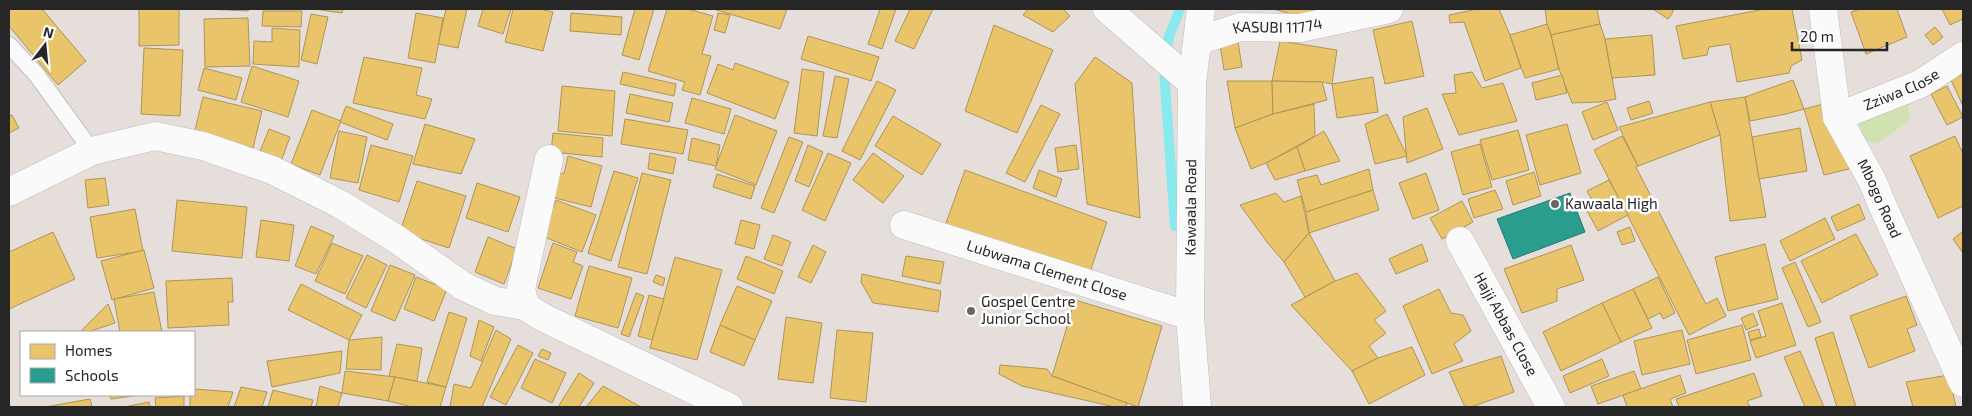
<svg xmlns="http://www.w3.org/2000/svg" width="1972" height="416" font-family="'Exo 2',sans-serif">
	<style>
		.green { fill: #d1e2b1 }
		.homes { fill: #e9c46a; stroke: #ae9556 }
		.schools { fill: #2a9d8f; stroke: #297970 }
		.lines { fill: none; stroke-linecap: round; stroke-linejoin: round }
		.stream { stroke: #88eaee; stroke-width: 10 }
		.service-casing { stroke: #bfbdbd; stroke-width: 18 }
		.minor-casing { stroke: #bfbdbd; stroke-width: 29 }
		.tertiary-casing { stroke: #bfbdbd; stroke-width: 29 }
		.service { stroke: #fbfafa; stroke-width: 16 }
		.minor { stroke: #fbfafa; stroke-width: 28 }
		.tertiary { stroke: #fbfafa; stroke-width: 28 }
		.poi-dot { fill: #696665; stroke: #fff; stroke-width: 2 }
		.labels { text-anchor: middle; stroke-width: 5; stroke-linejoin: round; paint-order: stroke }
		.street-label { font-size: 15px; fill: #262626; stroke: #fff }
		.poi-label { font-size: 15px; fill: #262626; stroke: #fff; text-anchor: start }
	</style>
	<rect width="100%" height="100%" fill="#e6dedb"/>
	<path class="green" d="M1907 89 1910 120 1877 144 1864 140 1857 112Z"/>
	<g class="homes">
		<path d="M9 9H42L86 61 58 85 9 26Z"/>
		<path d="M139 9H179V45L139 46Z"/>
		<path d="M204 9H249L248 11Z"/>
		<path d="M314 9H343L342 13Z"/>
		<path d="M446 9H467L458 48 438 44Z"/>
		<path d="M483 9H511L503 34 478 26Z"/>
		<path d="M513 9H540L553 12 543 51 505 42Z"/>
		<path d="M635 9H654L639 60 622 55Z"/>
		<path d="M667 9H688L713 16 702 54 711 56 700 95 682 90 685 82 648 71Z"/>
		<path d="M713 9H787L780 29Z"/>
		<path d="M880 9H896L882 49 868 44Z"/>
		<path d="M910 9H933L914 49 895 41Z"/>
		<path d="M1028 9H1063L1070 16 1053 32 1023 15Z"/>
		<path d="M1273 9H1313L1310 19Z"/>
		<path d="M1477 9H1499L1510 35 1521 68 1485 81 1464 22 1450 23 1449 15Z"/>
		<path d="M1545 9H1597L1600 24 1551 35 1547 24Z"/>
		<path d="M1653 9H1673V12L1668 19Z"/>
		<path d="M1765 9H1792L1802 60 1791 66 1789 73 1737 82 1730 44 1709 47 1707 55 1683 59 1676 26Z"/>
		<path d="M1860 9H1897L1907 37 1866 54 1851 12Z"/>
		<path d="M1942 9H1963V19L1950 25Z"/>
		<path d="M263 11H302L301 27 262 26Z"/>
		<path d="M416 13 443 18 435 63 408 58Z"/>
		<path d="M571 13 622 17 621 35 570 31Z"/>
		<path d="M718 13 730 15 725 33 714 30Z"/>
		<path d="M311 14 328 17 317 64 301 60Z"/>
		<path d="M248 18 250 66 205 67 204 19Z"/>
		<path d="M1412 21 1424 76 1385 84 1373 30Z"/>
		<path d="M1547 24 1551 35 1559 69 1525 78 1510 35Z"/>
		<path d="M1600 24 1605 39 1616 99 1600 102 1572 103 1559 69 1551 35Z"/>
		<path d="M994 25 1053 50 1017 133 965 111Z"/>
		<path d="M1935 27 1943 37 1933 45 1925 35Z"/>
		<path d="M272 28 300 30 299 67 253 64 254 41 272 42Z"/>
		<path d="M1652 35 1655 75 1612 78 1605 39Z"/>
		<path d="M808 36 879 57 871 81 801 59Z"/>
		<path d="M1280 41 1337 50 1332 84 1322 82 1272 81Z"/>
		<path d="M1238 42 1242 67 1224 70 1220 45Z"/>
		<path d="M144 48 183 50 180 116 141 114Z"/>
		<path d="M364 57 422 68 416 95 432 99 425 119 353 103Z"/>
		<path d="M1095 57 1132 83 1140 218 1087 204 1075 84Z"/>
		<path d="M735 63 789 82 775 119 707 93 718 64 733 70Z"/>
		<path d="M252 66 299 81 288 117 241 102Z"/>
		<path d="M204 68 242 78 236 100 198 90Z"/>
		<path d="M802 69 824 72 817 136 794 133Z"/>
		<path d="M623 72 676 84 674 96 620 84Z"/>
		<path d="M1472 72 1482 88 1503 83 1517 121 1459 135 1442 94 1456 93 1454 75Z"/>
		<path d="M1963 74V106L1951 80Z"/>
		<path d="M1562 75 1567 93 1536 100 1532 83Z"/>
		<path d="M835 76 849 79 837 138 823 136Z"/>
		<path d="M1373 77 1378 112 1337 118 1332 84Z"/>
		<path d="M1793 80 1804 109 1786 114 1750 121 1745 97Z"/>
		<path d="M877 81 896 90 860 160 842 151Z"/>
		<path d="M1227 81H1272L1273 114 1235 128Z"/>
		<path d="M1272 81 1322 82 1327 100 1273 114Z"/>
		<path d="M562 86 615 91 612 136 558 131Z"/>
		<path d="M1947 86 1963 117 1947 125 1931 94Z"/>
		<path d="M630 94 673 103 669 122 626 113Z"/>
		<path d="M203 97 262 111 253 148 194 134Z"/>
		<path d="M1745 97 1766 217 1730 221 1720 135 1710 102Z"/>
		<path d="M692 98 731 109 724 134 685 123Z"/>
		<path d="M1649 101 1653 113 1631 120 1627 108Z"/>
		<path d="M1607 102 1618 130 1593 140 1582 112Z"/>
		<path d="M1710 102 1720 135 1638 166 1619 127Z"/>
		<path d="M1831 102 1849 169 1824 175 1804 109Z"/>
		<path d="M1314 104 1315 136 1266 163 1251 169 1235 128 1273 114Z"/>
		<path d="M1041 105 1060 114 1025 182 1006 173Z"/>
		<path d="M346 106 393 124 387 140 340 122Z"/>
		<path d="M1427 108 1443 149 1407 163 1403 117Z"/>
		<path d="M312 110 341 121 320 175 291 164Z"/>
		<path d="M1387 114 1407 156 1375 164 1365 124Z"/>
		<path d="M12 115 19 128 9 133V116Z"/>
		<path d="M735 115 777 131 756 185 715 169Z"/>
		<path d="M893 116 941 144 922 175 875 146Z"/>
		<path d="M625 119 688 130 683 154 621 144Z"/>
		<path d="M425 124 475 139 461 174 413 164Z"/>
		<path d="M1567 124 1581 173 1540 185 1526 135Z"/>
		<path d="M1800 128 1807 171 1759 179 1752 137Z"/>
		<path d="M269 129 290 137 279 167 257 159Z"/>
		<path d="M1518 130 1529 170 1492 180 1480 140Z"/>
		<path d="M339 131 367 137 358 183 330 178Z"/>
		<path d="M1324 131 1340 161 1305 171 1297 147Z"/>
		<path d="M553 133 603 138 602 157 551 152Z"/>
		<path d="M1622 136 1638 166 1636 167 1706 304 1717 298 1726 316 1689 335 1594 150Z"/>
		<path d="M1955 136 1963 154V206L1938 218 1910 156Z"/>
		<path d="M789 137 803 142 774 213 761 208Z"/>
		<path d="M692 138 720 145 716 166 688 160Z"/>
		<path d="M1480 144 1492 187 1463 195 1451 152Z"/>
		<path d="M371 145 413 156 399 202 359 190Z"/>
		<path d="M808 145 823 152 809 187 795 181Z"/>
		<path d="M1076 145 1079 169 1058 172 1055 148Z"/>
		<path d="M1297 147 1305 171 1275 180 1266 163Z"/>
		<path d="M650 153 676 158 673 174 648 169Z"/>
		<path d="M828 153 851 163 825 221 802 210Z"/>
		<path d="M873 153 904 176 883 203 853 180Z"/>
		<path d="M568 156 602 166 591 207 547 196 554 171 564 174Z"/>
		<path d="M1369 169 1373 190 1306 212 1297 180 1317 175 1321 185Z"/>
		<path d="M965 170 1107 222 1089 275 945 226Z"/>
		<path d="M1039 170 1062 179 1056 197 1033 188Z"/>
		<path d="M614 171 638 178 611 261 588 253Z"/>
		<path d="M1534 172 1541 196 1513 205 1506 181Z"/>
		<path d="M642 173 671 180 647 274 618 267Z"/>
		<path d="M1426 173 1439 210 1413 219 1399 183Z"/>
		<path d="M717 174 755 186 751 199 713 187Z"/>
		<path d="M105 178 109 205 88 208 85 180Z"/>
		<path d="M1609 180 1628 215 1598 231 1584 205 1592 200 1587 191Z"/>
		<path d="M417 181 466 196 449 248 400 232Z"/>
		<path d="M477 183 520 197 508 232 466 218Z"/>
		<path d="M1373 190 1379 210 1309 233 1306 212Z"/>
		<path d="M1495 190 1503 209 1474 218 1468 199Z"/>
		<path d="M1276 193 1284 202 1301 196 1309 233 1284 262 1267 242 1240 205Z"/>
		<path d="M177 200 247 207 242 258 172 251Z"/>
		<path d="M556 200 596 215 582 252 542 236Z"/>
		<path d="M1462 201 1473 222 1442 239 1430 218Z"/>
		<path d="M1859 204 1865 219 1837 231 1831 217Z"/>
		<path d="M135 209 143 251 97 258 90 217Z"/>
		<path d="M1825 218 1835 239 1790 261 1780 241Z"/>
		<path d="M261 220 294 225 289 261 256 257Z"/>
		<path d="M741 220 760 225 754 249 735 244Z"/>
		<path d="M311 226 334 236 316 274 295 266Z"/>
		<path d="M1630 227 1635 241 1622 245 1617 232Z"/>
		<path d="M1963 231V253L1953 239Z"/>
		<path d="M53 232 75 279 9 309V252Z"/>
		<path d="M1309 233 1335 281 1305 297 1284 262Z"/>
		<path d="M1856 234 1878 275 1822 303 1801 261Z"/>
		<path d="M773 235 791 242 782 266 764 259Z"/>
		<path d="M488 237 517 249 504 284 475 272Z"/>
		<path d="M332 243 363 256 345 294 315 281Z"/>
		<path d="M553 243 577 252 573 262 583 266 571 299 538 288Z"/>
		<path d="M1422 244 1428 261 1396 274 1389 259Z"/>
		<path d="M1765 244 1778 299 1728 311 1715 257Z"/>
		<path d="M813 245 826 252 811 283 798 277Z"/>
		<path d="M1571 245 1584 280 1557 289V301L1522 313 1504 269Z"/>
		<path d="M144 250 154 288 112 300 101 261Z"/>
		<path d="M367 255 387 265 366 308 346 298Z"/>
		<path d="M746 256 783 271 774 294 737 279Z"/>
		<path d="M906 256 944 262 940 284 902 276Z"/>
		<path d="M675 257 722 270 697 360 650 348Z"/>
		<path d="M1795 262 1821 322 1808 327 1782 268Z"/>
		<path d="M390 265 415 275 395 321 371 311Z"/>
		<path d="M589 266 632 278 618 328 575 316Z"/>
		<path d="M1357 273 1386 311 1374 320 1386 333 1369 346 1378 358 1352 371 1291 305 1335 281Z"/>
		<path d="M862 274 941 291 938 312 873 303 861 282Z"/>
		<path d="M656 275 665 278 663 286 653 282Z"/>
		<path d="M416 277 447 289 434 321 404 309Z"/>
		<path d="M1658 277 1675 313 1663 319 1660 313 1648 319 1633 289Z"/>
		<path d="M232 278 233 302H228L229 325 168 328 166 281Z"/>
		<path d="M301 284 362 315 349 340 288 310Z"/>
		<path d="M737 286 772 301 755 340 720 325Z"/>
		<path d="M1439 289 1451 313 1463 315 1471 331 1454 344 1463 361 1432 374 1403 306Z"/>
		<path d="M1633 289 1652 328 1621 342 1602 303Z"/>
		<path d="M154 292 162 332H120L114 299Z"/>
		<path d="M636 293 644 296 629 337 621 334Z"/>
		<path d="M649 295 664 299 652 340 638 336Z"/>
		<path d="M1906 296 1917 325 1907 329 1915 351 1869 368 1850 316Z"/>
		<path d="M1075 300 1162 326 1138 407 1052 376Z"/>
		<path d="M1602 303 1621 342 1561 371 1543 332Z"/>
		<path d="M1782 303 1796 345 1756 358 1750 341 1766 336 1758 311Z"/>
		<path d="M108 304 115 323 88 332H80Z"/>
		<path d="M449 312 467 318 446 387 427 382Z"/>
		<path d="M1753 313 1758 325 1746 330 1741 318Z"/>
		<path d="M786 317 822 323 813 383 778 379Z"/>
		<path d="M479 320 494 327 481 361 470 356Z"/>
		<path d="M720 325 755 340 744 366 710 352Z"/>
		<path d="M1742 325 1751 360 1696 374 1687 340Z"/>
		<path d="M1759 329 1761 337 1750 340 1748 332Z"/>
		<path d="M496 330 511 339 482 407H450L454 384 471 388Z"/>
		<path d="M837 330 873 333 866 402 830 398Z"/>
		<path d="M1682 330 1690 364 1642 375 1634 341Z"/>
		<path d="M1833 332 1856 407H1837L1815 338Z"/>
		<path d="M382 337 381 370 346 369 349 340Z"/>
		<path d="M397 344 422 348 417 381 389 376Z"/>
		<path d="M518 345 533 353 506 405 490 397Z"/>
		<path d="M1412 347 1425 375 1369 404 1352 371 1378 358Z"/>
		<path d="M542 349 551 353 548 360 538 356Z"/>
		<path d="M342 351 340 373 272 387 267 361Z"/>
		<path d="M1800 351 1824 407H1805L1784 357Z"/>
		<path d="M1501 356 1514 392 1471 407H1465L1449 372Z"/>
		<path d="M535 359 566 373 552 403 521 388Z"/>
		<path d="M1602 359 1609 376 1570 393 1563 376Z"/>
		<path d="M1000 365 1047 369 1052 376 1127 403 1126 407H1115L1022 386 999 374Z"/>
		<path d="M345 371 395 377 388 401 342 393Z"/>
		<path d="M1634 371 1641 389 1598 404 1591 386Z"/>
		<path d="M579 373 594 383 579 407H558Z"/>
		<path d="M1754 373 1762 396 1747 401 1750 407H1679L1676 399Z"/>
		<path d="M1680 375 1686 393 1670 399 1673 407H1627L1623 395Z"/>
		<path d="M1949 375 1956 407H1913L1906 382Z"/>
		<path d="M395 377 446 387 440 407H412L388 401Z"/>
		<path d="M320 386 342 393 338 407H316Z"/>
		<path d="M603 386 641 407H586Z"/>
		<path d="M241 387 267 392 262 407H234Z"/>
		<path d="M194 389 233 392 228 407H190V395H194Z"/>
		<path d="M273 390 313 400 311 407H268Z"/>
		<path d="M109 395H140L111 399Z"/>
		<path d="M184 396V407H156L155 398Z"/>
		<path d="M90 399 92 407H45Z"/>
		<path d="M149 402 150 407H124Z"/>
	</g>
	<path class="schools" d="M1570 193 1585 232 1513 259 1497 219Z"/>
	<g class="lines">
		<path class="stream" d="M1175 226 1164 70 1169 36 1180 9"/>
		<defs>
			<path id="service" d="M9 45 36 74 92 151"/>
			<g id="minor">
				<path d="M1107 9 1192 83"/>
				<path id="s1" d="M1823 9 1837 117 1873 182 1880 200 1963 383"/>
				<path id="s2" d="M1198 41 1240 27 1300 28 1389 9"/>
				<path id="s3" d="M1837 117 1920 84 1963 56"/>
				<path d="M549 159 521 289 525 306 542 317 729 407"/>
				<path d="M9 192 92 151 155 136 203 146 272 170 340 204 395 238 463 286 495 301 525 306"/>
				<path id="s4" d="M904 225 1190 316"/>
				<path id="s5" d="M1460 241 1551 407"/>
			</g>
			<g id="tertiary">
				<path id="s6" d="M1197 407 1190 316 1192 83 1201 9"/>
			</g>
		</defs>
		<use href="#service" class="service-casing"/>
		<use href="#minor" class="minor-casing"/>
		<use href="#tertiary" class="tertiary-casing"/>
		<use href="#service" class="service"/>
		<use href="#minor" class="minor"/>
		<use href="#tertiary" class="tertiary"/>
	</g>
	<g class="poi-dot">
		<circle cx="1555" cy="204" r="5"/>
		<circle cx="971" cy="311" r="5"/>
	</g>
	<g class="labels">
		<g class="street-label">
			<text dy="5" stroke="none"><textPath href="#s2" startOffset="82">KASUBI 11774</textPath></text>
			<text dy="5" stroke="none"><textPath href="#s3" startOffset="70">Zziwa Close</textPath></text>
			<text dy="5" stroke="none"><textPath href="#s1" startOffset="201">Mbogo Road</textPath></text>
			<text dy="5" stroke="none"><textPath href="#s6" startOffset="200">Kawaala Road</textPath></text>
			<text dy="5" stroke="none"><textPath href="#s4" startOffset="150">Lubwama Clement Close</textPath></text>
			<text dy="5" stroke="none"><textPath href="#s5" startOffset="95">Hajji Abbas Close</textPath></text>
		</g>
		<g class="poi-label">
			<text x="1565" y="209">Kawaala High</text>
			<text x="981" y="307">Gospel Centre<tspan x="981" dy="17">Junior School</tspan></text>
		</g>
	</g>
	<rect width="1972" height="416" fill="none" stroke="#262626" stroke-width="20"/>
	<rect x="20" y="331" width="175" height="65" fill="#ffffff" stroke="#a8a8a8"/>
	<rect x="30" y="344" width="25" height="15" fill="#e9c46a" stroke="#a8a8a8"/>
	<text x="65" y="356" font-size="15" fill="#262626">Homes</text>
	<rect x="30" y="368" width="25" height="15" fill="#2a9d8f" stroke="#a8a8a8"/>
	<text x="65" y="381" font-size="15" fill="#262626">Schools</text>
	<g transform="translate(45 45) rotate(16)" stroke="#ffffff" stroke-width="4" paint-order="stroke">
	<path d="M0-4L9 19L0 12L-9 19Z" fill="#262626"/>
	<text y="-8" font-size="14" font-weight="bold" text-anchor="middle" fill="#262626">N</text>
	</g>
	<path d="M1792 42v8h95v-8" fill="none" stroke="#262626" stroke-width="2.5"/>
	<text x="1800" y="42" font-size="15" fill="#262626" stroke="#ffffff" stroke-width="4" paint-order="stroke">20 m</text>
</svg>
